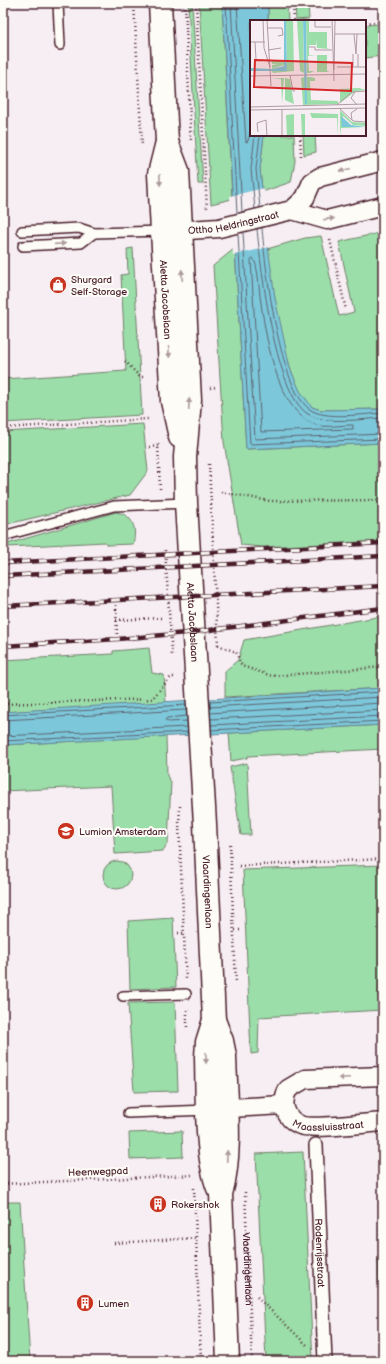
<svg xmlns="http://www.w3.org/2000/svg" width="386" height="1364" font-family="'Balsamiq Sans',sans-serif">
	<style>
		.green { fill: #9bdea9; stroke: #727e6a }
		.water { fill: #7bc8da; stroke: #678494 }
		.pier { fill: #f6eef3 }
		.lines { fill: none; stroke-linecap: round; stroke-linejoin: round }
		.shore { stroke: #5e6371; stroke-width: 1 }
		.service-casing { stroke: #4a1f2b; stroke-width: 12 }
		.pedestrian-casing { stroke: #4a1f2b; stroke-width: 16 }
		.minor-casing { stroke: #4a1f2b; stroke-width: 21 }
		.tertiary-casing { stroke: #4a1f2b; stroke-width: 25 }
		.path { stroke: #4a1f2b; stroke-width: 2.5; stroke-dasharray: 1 3; stroke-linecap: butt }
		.service { stroke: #fdfcf7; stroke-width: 9 }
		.pedestrian { stroke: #fdfcf7; stroke-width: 13 }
		.minor { stroke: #fdfcf7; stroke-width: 18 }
		.tertiary { stroke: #fdfcf7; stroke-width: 22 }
		.rail-casing { stroke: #4a1f2b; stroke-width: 4.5 }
		.rail { stroke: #fdfcf7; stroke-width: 3; stroke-dasharray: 9; stroke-linecap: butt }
		.oneway { fill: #ac999b }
		.labels { text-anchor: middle; stroke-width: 4; stroke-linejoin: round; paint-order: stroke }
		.street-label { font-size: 10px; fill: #4a1f2b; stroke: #fdfcf7 }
		.poi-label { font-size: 10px; fill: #4a1f2b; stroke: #fdfcf7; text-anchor: start }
		.inset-road { fill: none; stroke: #b19ba3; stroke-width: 1 }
		.view { fill: #d62828; fill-opacity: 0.15; stroke: #d62828; stroke-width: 2 }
		.inset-edge { fill: none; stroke: #4a1f2b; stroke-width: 2 }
	</style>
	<rect width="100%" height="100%" fill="#f6eef3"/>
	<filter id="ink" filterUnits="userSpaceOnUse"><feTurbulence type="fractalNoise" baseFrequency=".025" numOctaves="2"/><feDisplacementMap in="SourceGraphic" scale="8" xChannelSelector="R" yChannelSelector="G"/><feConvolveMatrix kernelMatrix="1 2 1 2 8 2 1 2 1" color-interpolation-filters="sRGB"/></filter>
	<g filter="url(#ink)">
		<g class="green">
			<path d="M188 3H192L203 184H198Z"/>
			<path d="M199 3H222L232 199 211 204Z"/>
			<path d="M268 3H287L288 21H268Z"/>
			<path d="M295 3H308L309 19 296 20Z"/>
			<path d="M380 24V34H383V56L365 58V25Z"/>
			<path d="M264 135H294L295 161 291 182 262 192 260 169Z"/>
			<path d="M303 135H315L316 152 304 155Z"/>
			<path d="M383 232V409L321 410C318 409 315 408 312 407 284 386 273 284 267 249L305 238 321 236 339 316 354 312 339 242Z"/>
			<path d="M133 248 142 415 3 423V379L126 371 121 275 128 274 127 249Z"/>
			<path d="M235 248 246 449 383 443V541L262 547 241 545 224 442 213 266Z"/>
			<path d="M143 424 148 471 130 495 3 525V432Z"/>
			<path d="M116 512C134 515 137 529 133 544L107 545 105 542 7 547V544Z"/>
			<path d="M383 616V688L225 697V671L238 660 244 640Z"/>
			<path d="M149 648 152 673 164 675 166 703 3 712V660L113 654V651Z"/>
			<path d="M383 725V749L248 756 247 758 231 761 229 733Z"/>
			<path d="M166 736 167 776 171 782 168 842 163 851 115 854 111 786 3 791V745Z"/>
			<path d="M247 763 251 835H241L230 767Z"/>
			<circle cx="117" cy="875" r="14"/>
			<path d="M383 865V1010L259 1017 258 1053 251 1054 243 870Z"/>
			<path d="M173 918 176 987 130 989 128 921Z"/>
			<path d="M175 1002 178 1091 134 1092 128 1003Z"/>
			<path d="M182 1131 183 1157 130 1159 129 1133Z"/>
			<path d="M303 1152 313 1361H266L256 1154Z"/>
			<path d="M3 1202H20L30 1361H3Z"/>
			<path d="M378 1259 383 1260V1308L380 1309Z"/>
		</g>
		<g class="water">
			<path d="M222 3H268V21H251V135H264L260 169 267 239 275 298 290 368 300 391 312 407 321 410 383 409V443L246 449Z"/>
			<path d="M383 688V725L3 745V712Z"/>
		</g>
		<path class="pier" d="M264 188 270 247 233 255 230 196Z"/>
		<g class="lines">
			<g class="shore">
				<path d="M226 3 237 213"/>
				<path d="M231 3 242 212"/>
				<path d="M237 3 246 142 248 141 251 129"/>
				<path d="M260 208 256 169 260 135"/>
				<path d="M255 209 251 169 255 135"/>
				<path d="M262 228C265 265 279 391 311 410 326 420 365 414 383 413"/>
				<path d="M257 229C261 268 275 394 308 414 325 425 363 419 383 418"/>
				<path d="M243 232 255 439 383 434"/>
				<path d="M238 234 250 444 383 439"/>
				<path d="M253 258C258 264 259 287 260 296 265 332 276 412 316 425 327 428 341 425 353 425V429L261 432 251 260Z"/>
				<path d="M210 702 383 692"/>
				<path d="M210 707 383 697"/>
				<path d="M210 713 383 703"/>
				<path d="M3 715 186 705"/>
				<path d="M187 716 167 718 165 720 169 722 187 721"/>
				<path d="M211 719 383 710"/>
				<path d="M3 720 186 710"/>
				<path d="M211 725 383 716"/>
				<path d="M211 730 383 721"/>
				<path d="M3 736 187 727"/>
				<path d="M3 741 188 732"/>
			</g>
			<defs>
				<g id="service">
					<path d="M58 3 60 45"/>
					<path d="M22 231 79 228 94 233 162 231"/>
					<path d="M23 246 81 243 94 233"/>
					<path d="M3 536 114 506 186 503"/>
					<path d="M123 996 186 994"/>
					<path d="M128 1113 208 1110"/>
				</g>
				<g id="pedestrian">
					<path id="s2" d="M316 1145 325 1361"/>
				</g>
				<g id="minor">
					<path d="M292 210 327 220 383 206"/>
					<path id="s3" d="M173 231 219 228 292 210 305 198 312 182 320 177 383 161"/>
					<path id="s4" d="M383 1076 305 1079 288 1089C281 1103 284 1118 300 1125 311 1130 368 1123 383 1122"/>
					<path d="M214 1109 283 1105"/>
				</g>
				<g id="tertiary">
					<path id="s5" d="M160 3 167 142 159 174 162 231 172 401 180 437"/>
					<path id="s6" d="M167 142 178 171 190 400 185 457 186 503 205 824 214 1020 222 1041 225 1056C226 1101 233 1150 221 1194L228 1361"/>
					<path d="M214 1020 207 1042 206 1057C207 1093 205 1155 218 1188"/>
				</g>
			</defs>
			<use href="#service" class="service-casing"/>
			<use href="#pedestrian" class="pedestrian-casing"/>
			<use href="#minor" class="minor-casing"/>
			<use href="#tertiary" class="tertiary-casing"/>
			<g class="path">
				<path d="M134 3 142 146"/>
				<path d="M185 3 191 141"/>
				<path d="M196 3 207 209"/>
				<path d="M293 3 294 21"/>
				<path d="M365 23 380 22V11H383"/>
				<path d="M300 135 301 156"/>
				<path d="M330 240 346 310"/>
				<path d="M125 361 140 377H145"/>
				<path d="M210 388 216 387"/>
				<path d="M3 428 148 419"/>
				<path d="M158 444 160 489"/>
				<path d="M149 447 158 446"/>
				<path d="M209 464 218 645"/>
				<path d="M221 492 270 501 383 500"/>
				<path d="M165 550 172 657"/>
				<path d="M116 605 117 634"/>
				<path d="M116 620 161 618"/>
				<path d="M218 645 236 652 242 666 272 676 383 667"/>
				<path d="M3 704 152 699 171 677H174"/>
				<path d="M180 806 179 825 186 979"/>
				<path d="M230 844 236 983"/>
				<path d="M239 866 383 859"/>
				<path d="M235 930H242"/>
				<path d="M178 933H186"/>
				<path d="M187 1010V1027"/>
				<path d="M3 1184 192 1175"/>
				<path d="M194 1188 201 1361"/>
				<path id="s1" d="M245 1192 252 1361"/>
				<path d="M383 1205H380V1252L383 1253"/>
				<path d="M114 1243 196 1238"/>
				<path d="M257 1297 307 1345"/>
			</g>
			<use href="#service" class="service"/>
			<use href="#pedestrian" class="pedestrian"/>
			<use href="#minor" class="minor"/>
			<use href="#tertiary" class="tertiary"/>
			<defs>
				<g id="rail">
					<path d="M3 563 383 543"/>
					<path d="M3 576 383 556"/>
					<path d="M3 606 383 586"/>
					<path d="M3 646 118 639 186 633 383 608"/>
				</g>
			</defs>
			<use href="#rail" class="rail-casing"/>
			<use href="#rail" class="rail"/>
		</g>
		<defs><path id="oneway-solid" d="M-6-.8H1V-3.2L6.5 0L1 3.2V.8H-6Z"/></defs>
		<g class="oneway">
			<use href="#oneway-solid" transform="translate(345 170) rotate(166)"/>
			<use href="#oneway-solid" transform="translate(160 180) rotate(89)"/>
			<use href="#oneway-solid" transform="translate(329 219) rotate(-7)"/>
			<use href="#oneway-solid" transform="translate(60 244) rotate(-4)"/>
			<use href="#oneway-solid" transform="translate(182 275) rotate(-93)"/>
			<use href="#oneway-solid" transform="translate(169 352) rotate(86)"/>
			<use href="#oneway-solid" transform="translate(189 404) rotate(-87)"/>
			<use href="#oneway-solid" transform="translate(206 1058) rotate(90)"/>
			<use href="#oneway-solid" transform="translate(344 1078) rotate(177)"/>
			<use href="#oneway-solid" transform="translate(227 1156) rotate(-87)"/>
		</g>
	</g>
	<defs>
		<symbol id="shop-disc" viewBox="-11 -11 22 22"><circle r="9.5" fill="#c8321e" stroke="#fdfcf7"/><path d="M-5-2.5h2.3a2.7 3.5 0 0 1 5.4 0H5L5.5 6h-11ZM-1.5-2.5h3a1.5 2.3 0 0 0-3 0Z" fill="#fff"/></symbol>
		<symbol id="school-disc" viewBox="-11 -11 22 22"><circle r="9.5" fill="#c8321e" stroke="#fdfcf7"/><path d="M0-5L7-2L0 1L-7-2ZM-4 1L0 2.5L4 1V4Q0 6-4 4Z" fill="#fff"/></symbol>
		<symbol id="building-disc" viewBox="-11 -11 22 22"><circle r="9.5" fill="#c8321e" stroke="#fdfcf7"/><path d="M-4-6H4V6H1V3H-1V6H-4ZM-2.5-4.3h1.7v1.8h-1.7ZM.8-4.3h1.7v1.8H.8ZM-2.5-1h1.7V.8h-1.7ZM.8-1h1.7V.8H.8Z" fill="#fff"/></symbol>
	</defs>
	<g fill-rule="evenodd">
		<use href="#shop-disc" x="48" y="275" width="20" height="20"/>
		<use href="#school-disc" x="56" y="821" width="20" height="20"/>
		<use href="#building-disc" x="148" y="1194" width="20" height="20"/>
		<use href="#building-disc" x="75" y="1293" width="20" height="20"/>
	</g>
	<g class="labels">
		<g class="street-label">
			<text dy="4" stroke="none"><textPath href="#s3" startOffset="61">Ottho Heldringstraat</textPath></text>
			<text dy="4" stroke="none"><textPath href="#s5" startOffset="298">Aletta Jacobslaan</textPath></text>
			<text dy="4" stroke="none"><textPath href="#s6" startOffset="483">Aletta Jacobslaan</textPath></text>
			<text dy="4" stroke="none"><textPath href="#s6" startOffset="753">Vlaardingenlaan</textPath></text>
			<text dy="4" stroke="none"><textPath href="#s4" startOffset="169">Maassluisstraat</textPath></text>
			<text transform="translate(98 1171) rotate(-2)" y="4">Heenwegpad</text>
			<text dy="4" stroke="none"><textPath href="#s2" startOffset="108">Rodenrijsstraat</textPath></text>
			<text dy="4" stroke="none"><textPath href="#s1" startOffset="77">Vlaardingenlaan</textPath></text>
		</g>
		<g class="poi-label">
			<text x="71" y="283">Shurgard<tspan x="71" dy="12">Self-Storage</tspan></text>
			<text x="79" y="835">Lumion Amsterdam</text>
			<text x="171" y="1208">Rokershok</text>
			<text x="98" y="1307">Lumen</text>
		</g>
	</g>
	<g transform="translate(250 20)">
		<rect width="116" height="116" fill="#f6eef3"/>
		<path d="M36 0H43L44 51 23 53 22 51H37ZM47 0H53L54 53 50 51ZM56 0H59V12H66L67 15 66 12H77V28L80 29 67 28 66 19V25H59V35H66L58 36 59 51H64L60 53H57ZM67 35H77V51L80 52H67ZM21 40H34V45L22 49V45L27 44H22ZM55 57V84L57 83V57H60L65 58V61H60L61 80 88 81V84L53 85 51 58ZM22 58H34L32 83 31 59ZM35 58 40 59 44 84 35 80ZM109 68 116 70 106 71 90 83V69ZM90 90 102 102 116 103V106L103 105 93 96 92 107 116 108H91L90 116ZM60 93 88 94V116L87 98H62ZM44 94V116H37L36 95ZM51 94H55V116H52Z" fill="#9bdea9"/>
		<path d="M34 0H36L37 51H0V48L22 49 34 46ZM53 0H56L57 84H55ZM91 96 101 105 116 107H92Z" fill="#7bc8da"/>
		<path class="inset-road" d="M13 0 14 28 20 47M17 0 21 66M65 0V7H81M82 0 84 61M17 8H32L33 15 28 16M85 14H116M104 14 106 34 107 14M0 22H15M5 22 6 39M59 27H65V30H82M18 30 31 28M103 34V47M108 34V47M87 47H116M84 50 85 0M40 55 43 71H45M0 56 116 54M105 72 101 78 107 85M87 85 102 72 116 71M0 87 116 84M89 88 103 101 116 102M32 89V116M0 90 116 88M102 100 101 93 107 89M8 112 7 103 16 100 17 116"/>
		<path class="view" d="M5 40 102 43 101 71 4 67Z"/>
		<rect width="116" height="116" class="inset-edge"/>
	</g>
	<rect width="386" height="1364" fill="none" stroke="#fdfcf7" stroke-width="16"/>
	<rect x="8" y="8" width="370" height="1348" fill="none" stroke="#4a1f2b" stroke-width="1.5" filter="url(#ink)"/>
</svg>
